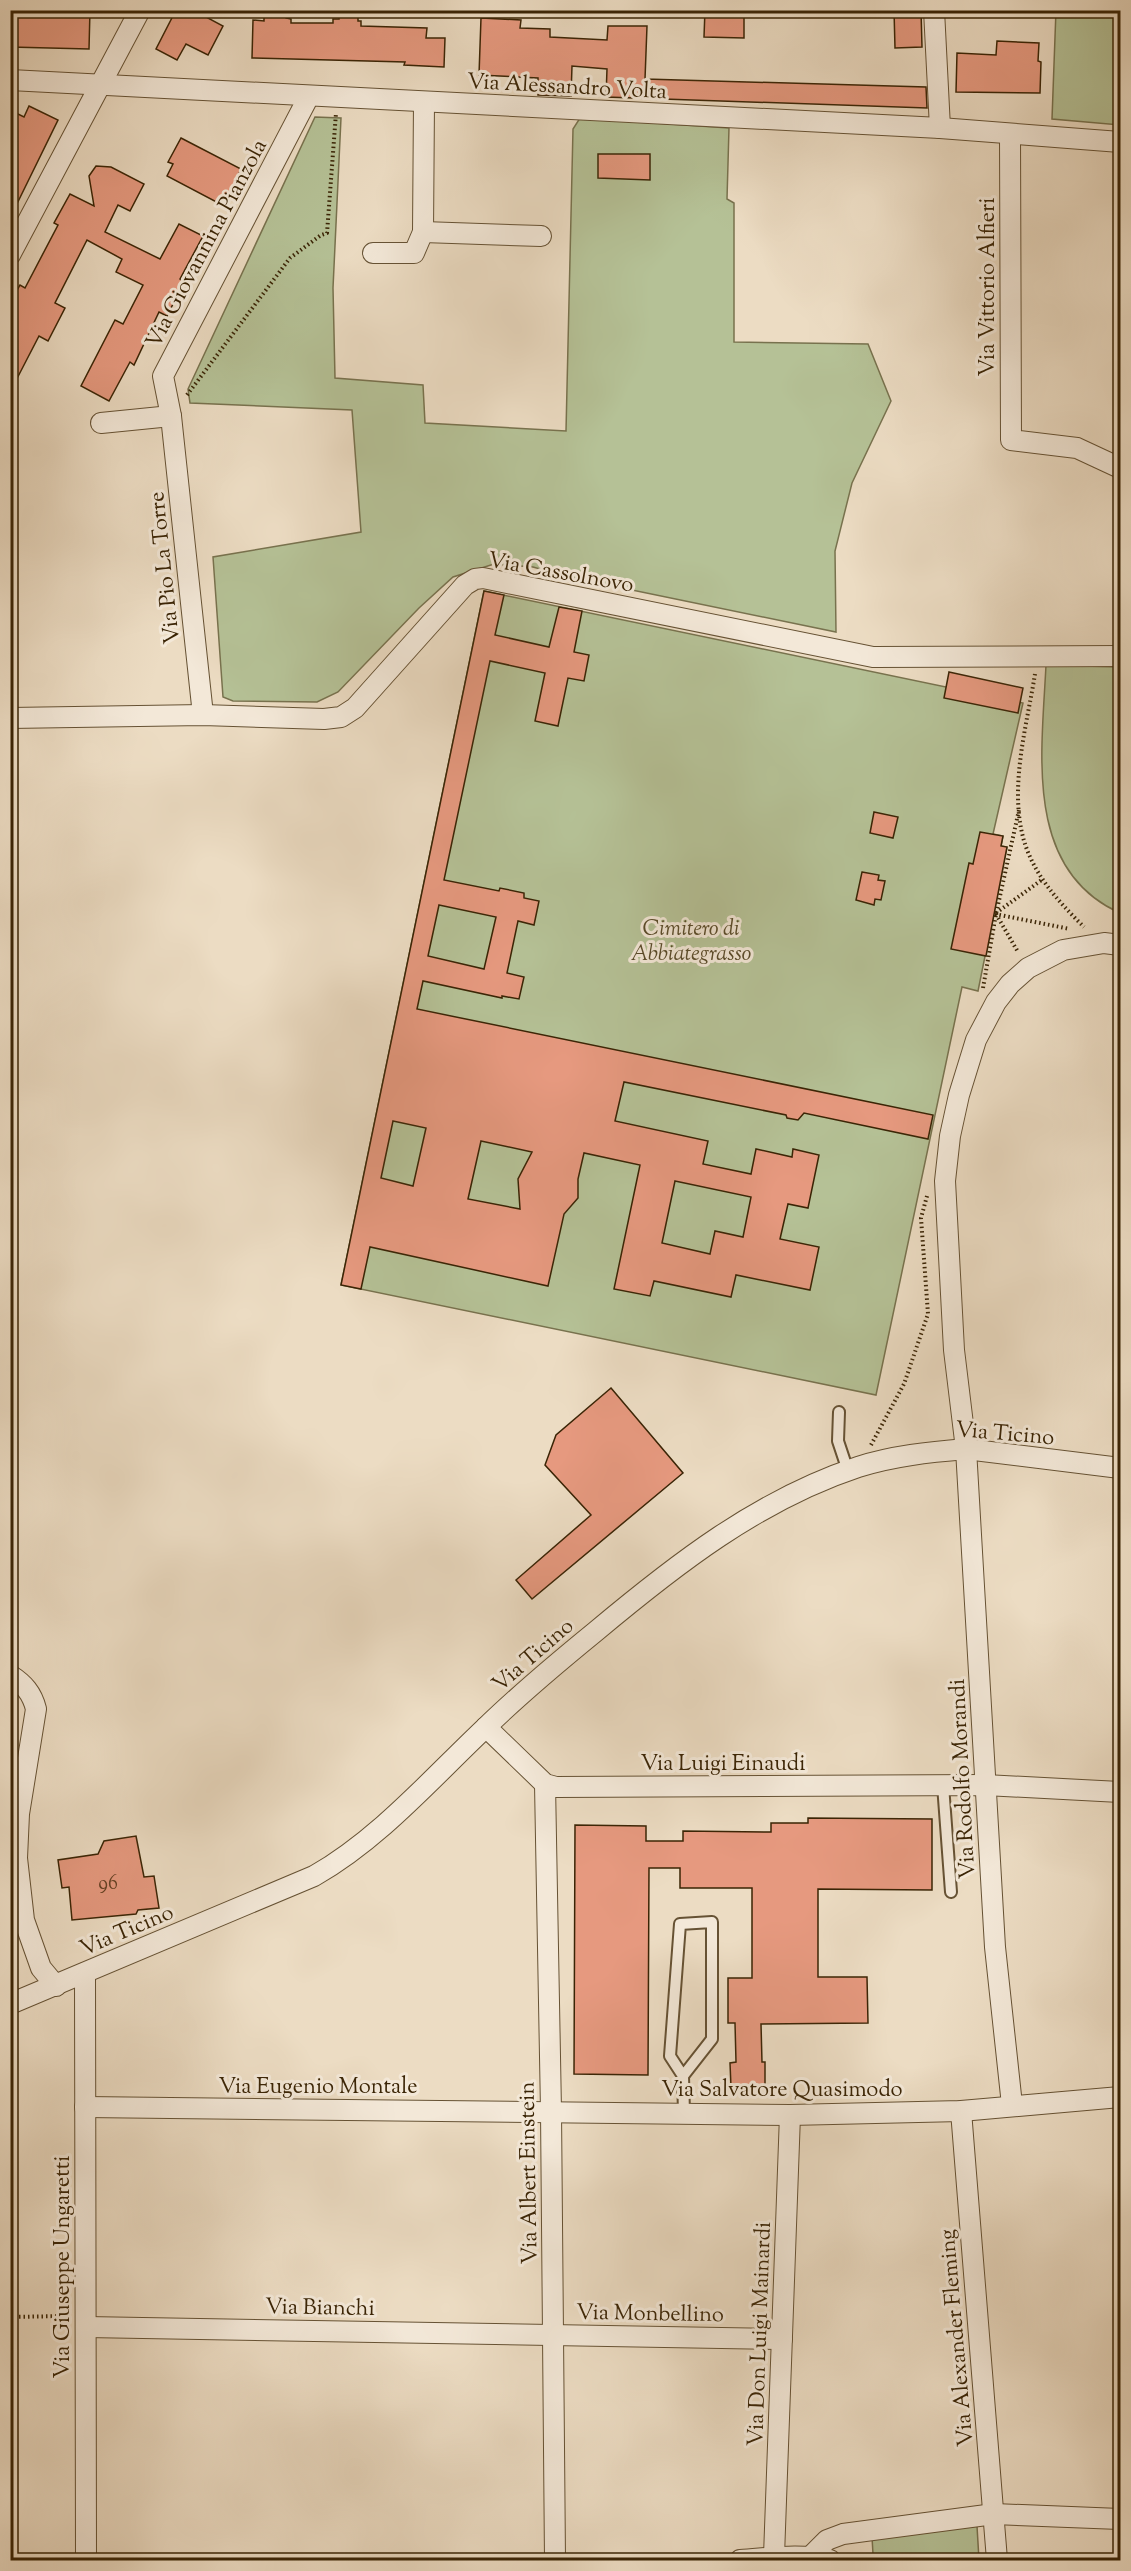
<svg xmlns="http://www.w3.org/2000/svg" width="1131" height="2571" font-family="'Sorts Mill Goudy',serif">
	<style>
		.green { fill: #b5c196; stroke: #78724e; stroke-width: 1.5 }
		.building { fill: #e6997f; stroke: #3a2405; stroke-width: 1.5; fill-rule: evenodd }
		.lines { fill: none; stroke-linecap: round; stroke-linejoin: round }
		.service-casing { stroke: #665234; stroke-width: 14 }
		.minor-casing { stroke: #665234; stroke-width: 22 }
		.path { stroke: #3a2405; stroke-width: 4; stroke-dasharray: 1.5 3; stroke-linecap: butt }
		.service { stroke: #f3e8d8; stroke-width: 10 }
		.minor { stroke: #f3e8d8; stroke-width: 20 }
		.labels { text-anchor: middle; stroke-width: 6; stroke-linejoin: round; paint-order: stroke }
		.number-label { font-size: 20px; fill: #654124 }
		.street-label { font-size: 22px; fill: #3a2405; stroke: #f3e8d8 }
		.park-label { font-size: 22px; font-style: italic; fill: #594b29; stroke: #f3e8d8 }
	</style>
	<rect width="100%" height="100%" fill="#ecdcc3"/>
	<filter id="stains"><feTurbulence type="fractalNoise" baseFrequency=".00333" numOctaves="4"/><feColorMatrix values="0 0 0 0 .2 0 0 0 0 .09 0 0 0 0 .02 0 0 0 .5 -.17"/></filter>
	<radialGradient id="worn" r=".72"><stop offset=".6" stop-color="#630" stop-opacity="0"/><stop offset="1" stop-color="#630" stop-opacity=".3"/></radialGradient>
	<g class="green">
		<path d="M1056 10 1120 11V125L1052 119Z"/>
		<path d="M315 117 341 118 333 288 335 378 423 385 425 423 566 431 573 129 580 118 729 128 727 199 734 203V342L868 344 891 401 852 483 835 551 836 632 569 577 533 567 494 564 453 577 419 608 338 692 317 702 233 701 223 697 213 557 361 532 352 410 190 403 188 389Z"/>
		<path d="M484 591 1023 703 993 834 1003 836 1001 846 1007 847 978 991 962 987 876 1395 341 1285Z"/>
		<path d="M1046 665 1120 667V913C1023 870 1042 751 1046 665Z"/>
		<path d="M977 2526 979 2560H897L873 2554 872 2537Z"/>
	</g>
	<g class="building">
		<path d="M10 10H90L89 49 10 47Z"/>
		<path d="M176 10H206L204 16 223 26 208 55 186 44 177 60 156 49Z"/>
		<path d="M271 10H287L286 18 291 19V23H333V19H339V10H358V21H361V26L427 28 426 38H445L444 67 404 65 405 62 252 58 253 20 264 21V16H271Z"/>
		<path d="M705 10H744V38L704 37Z"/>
		<path d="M894 10H921L922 47 895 48Z"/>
		<path d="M481 18 521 20 520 28 550 29V37L607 40 608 26H647L645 79 926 87 927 108 606 97 607 69 572 66 571 96 538 95V78L479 75Z"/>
		<path d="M997 41 1039 43 1038 61 1041 62 1040 93 956 92 957 53 996 55Z"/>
		<path d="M29 106 58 120 10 218V123L16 113 24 117Z"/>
		<path d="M181 138 241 169 224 206 167 176 173 164 168 162Z"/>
		<path d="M598 154H650V180L598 178Z"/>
		<path d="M96 166 111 167 144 184 130 211 118 205 105 232 160 259 179 224 203 236 180 279 184 282 167 316 159 312 134 365 130 362 109 401 81 386 115 320 123 324 143 285 116 272 122 259 87 240 55 303 65 308 48 341 39 336 10 392V303L20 285 25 288 58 225 54 223 70 194 94 206 89 176Z"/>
		<path d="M484 591 504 595 495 635 549 647 559 607 582 611 574 652 589 655 584 681 568 678 558 726 535 721 545 673 490 661 444 880 499 891 500 888 524 893V898L539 901 534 925 518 921 507 973 524 977 519 999 502 996V998L423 981 417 1009 933 1115 928 1139 804 1113 798 1120 787 1118 786 1115 624 1082 615 1121 708 1141 703 1164 751 1174 756 1149 792 1157 793 1149 819 1155 808 1208 788 1204 780 1239 819 1247 810 1290 736 1275 731 1297 654 1281 650 1296 614 1289 640 1165 584 1153 578 1179V1198L564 1214 548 1286 370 1247 361 1289 341 1285ZM439 905 496 917 484 969 428 956ZM393 1121 426 1128 413 1186 381 1178ZM481 1141 532 1152 518 1179 520 1209 468 1199ZM675 1181 751 1197 743 1237 715 1231 710 1254 662 1243Z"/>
		<path d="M949 672 1023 688 1018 713 944 698Z"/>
		<path d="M874 812 898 817 893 838 870 833Z"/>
		<path d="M980 832 1003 836 1001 846 1007 847 986 956 951 949 969 863 973 864Z"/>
		<path d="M862 872 879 875 878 880 885 881 881 900 875 899 874 905 856 900Z"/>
		<path d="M611 1388 683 1473 532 1599 516 1580 591 1515 545 1465 556 1435Z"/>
		<path d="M808 1818 932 1819V1890L818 1889V1977H867L868 2023 761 2024 762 2062H765V2087H731L730 2063 736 2062 735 2023H728V1978H752V1888H680V1868H649L648 2075 574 2074 575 1825 646 1826V1841H683V1831L771 1832V1823H808Z"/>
		<path d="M136 1836 144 1877 154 1876 159 1908 138 1910 136 1914 72 1920 69 1887 62 1888 58 1860 98 1854 104 1841Z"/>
	</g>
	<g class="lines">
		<defs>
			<g id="service">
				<path d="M839 1412 838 1441 848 1471"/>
				<path d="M943 1785 951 1892"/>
				<path d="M683 2076 712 2039V1922L680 1924 670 2056 683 2076 684 2113"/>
			</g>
			<g id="minor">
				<path d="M934 10 940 128"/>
				<path d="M10 80 940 128 1120 142"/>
				<path d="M1010 135 1011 440 1077 448 1120 468"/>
				<path d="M423 232 541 236"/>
				<path d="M373 253H414L423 232 424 102"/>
				<path d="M10 255 140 10"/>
				<path d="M101 423 171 416"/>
				<path d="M203 715 171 416 163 376 309 96"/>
				<path d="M10 718 203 715 324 719 341 717 355 708 465 585 475 579 483 578 873 657 1120 656"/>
				<path d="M10 1675C24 1684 32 1693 36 1709L19 1814 17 1858 24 1920 41 1968 56 1986"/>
				<path d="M486 1727 545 1784 556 1787 985 1785 1120 1792"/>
				<path d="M545 1784 551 2111 555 2560"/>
				<path d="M85 1973 86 2560"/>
				<path d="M10 2004 314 1876C379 1839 431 1779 485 1728 520 1694 557 1663 595 1632 675 1565 758 1500 858 1467 892 1456 930 1452 966 1449L1120 1468"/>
				<path d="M1012 2105 995 1947 966 1449 954 1350 945 1181 950 1136 959 1095 976 1040 996 1002 1010 984 1028 968 1063 950 1104 943 1120 945"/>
				<path d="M85 2107 790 2115 961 2111 1120 2097"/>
				<path d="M961 2111 997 2560"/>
				<path d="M86 2327 782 2339"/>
				<path d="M774 2556 790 2115"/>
				<path d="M811 2556 827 2540 843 2534 994 2514 1120 2519"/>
				<path d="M740 2560C771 2558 799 2553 830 2560"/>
			</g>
		</defs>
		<use href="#service" class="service-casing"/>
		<use href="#minor" class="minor-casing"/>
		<g class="path">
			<path d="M187 395 290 258 321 235 327 233 336 113"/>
			<path d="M1035 674C1026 731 1004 803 1031 859 1043 885 1064 907 1084 927"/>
			<path d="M996 913 1043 879"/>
			<path d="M995 914 1070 929"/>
			<path d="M996 914 1018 952"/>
			<path d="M983 988 996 914 1019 810"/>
			<path d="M871 1445 904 1384 928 1314 921 1218 927 1196"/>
			<path d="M10 2317 67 2316"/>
		</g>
		<use href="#service" class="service"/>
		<use href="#minor" class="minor"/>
	</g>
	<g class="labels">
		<g class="number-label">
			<text x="108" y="1889">96</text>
		</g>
		<g class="street-label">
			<text transform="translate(567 85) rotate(3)" y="8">Via Alessandro Volta</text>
			<text transform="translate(205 243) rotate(-62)" y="8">Via Giovannina Pianzola</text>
			<text transform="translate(986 287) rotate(-90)" y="8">Via Vittorio Alfieri</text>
			<text transform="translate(163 568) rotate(-96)" y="8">Via Pio La Torre</text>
			<text transform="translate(561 571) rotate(10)" y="8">Via Cassolnovo</text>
			<text transform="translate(1005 1432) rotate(5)" y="8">Via Ticino</text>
			<text transform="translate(532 1654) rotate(-41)" y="8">Via Ticino</text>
			<text x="723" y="1770">Via Luigi Einaudi</text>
			<text transform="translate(961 1779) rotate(-93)" y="8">Via Rodolfo Morandi</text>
			<text transform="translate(126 1929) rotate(-23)" y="8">Via Ticino</text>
			<text x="318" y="2093">Via Eugenio Montale</text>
			<text x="782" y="2096">Via Salvatore Quasimodo</text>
			<text transform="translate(527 2173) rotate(-91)" y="8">Via Albert Einstein</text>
			<text transform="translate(61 2267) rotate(-90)" y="8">Via Giuseppe Ungaretti</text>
			<text transform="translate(320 2306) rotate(1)" y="8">Via Bianchi</text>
			<text transform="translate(650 2312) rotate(1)" y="8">Via Monbellino</text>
			<text transform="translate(758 2334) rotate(-88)" y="8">Via Don Luigi Mainardi</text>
			<text transform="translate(955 2338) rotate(-95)" y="8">Via Alexander Fleming</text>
		</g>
		<g class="park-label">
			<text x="691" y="935">Cimitero di<tspan x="691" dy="25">Abbiategrasso</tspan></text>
		</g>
	</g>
	<rect width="1131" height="2571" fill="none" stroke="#ecdcc3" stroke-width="36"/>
	<rect x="12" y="12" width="1107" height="2547" fill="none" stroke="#3a2405" stroke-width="3"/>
	<rect x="18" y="18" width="1095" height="2535" fill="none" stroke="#3a2405" stroke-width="1.5"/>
	<rect width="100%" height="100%" filter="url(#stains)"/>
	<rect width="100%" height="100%" fill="url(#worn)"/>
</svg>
